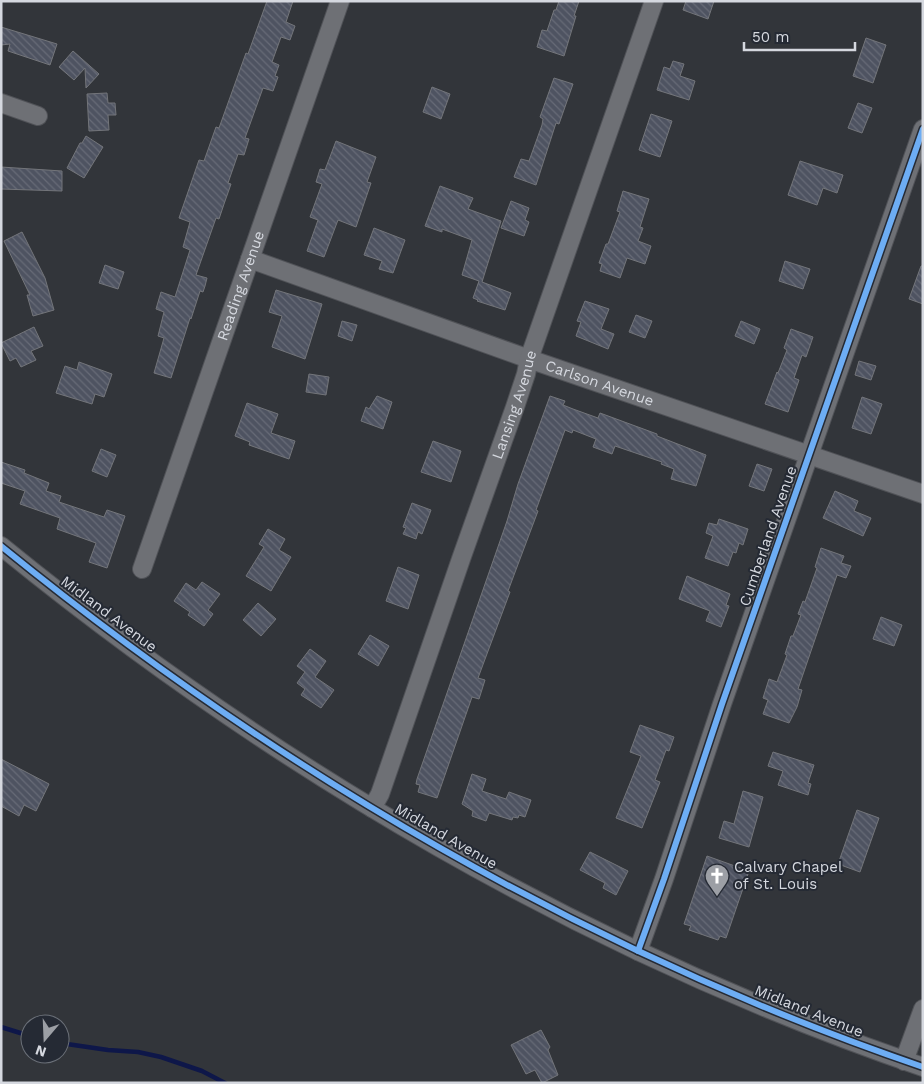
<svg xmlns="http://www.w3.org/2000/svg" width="924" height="1084" font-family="'Work Sans',sans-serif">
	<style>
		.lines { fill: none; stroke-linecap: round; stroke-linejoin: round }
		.stream { stroke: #0e1749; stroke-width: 4.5 }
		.building { fill: url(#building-back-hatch); stroke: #73757a }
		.street-casing { stroke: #505257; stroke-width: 20 }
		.street { stroke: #6e7075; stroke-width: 18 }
		.cycleway-casing { stroke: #252a34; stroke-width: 9 }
		.cycleway { stroke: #6dadf4; stroke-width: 6 }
		.labels { text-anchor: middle; stroke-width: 4; stroke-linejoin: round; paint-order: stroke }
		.street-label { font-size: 15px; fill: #d5d8df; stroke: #252a34 }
		.poi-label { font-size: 15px; fill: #d5d8df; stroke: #252a34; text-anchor: start }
	</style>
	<defs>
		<pattern id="building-back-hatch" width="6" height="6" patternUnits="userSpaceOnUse" patternTransform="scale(1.25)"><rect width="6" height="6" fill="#4e5361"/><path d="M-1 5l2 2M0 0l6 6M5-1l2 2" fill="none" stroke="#676b77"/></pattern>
	</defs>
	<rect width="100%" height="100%" fill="#32353a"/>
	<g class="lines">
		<g class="stream">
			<path d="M1 1027 30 1036"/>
			<path d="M60 1043 108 1050 138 1052 161 1057 202 1071 225 1083"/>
		</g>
	</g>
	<g class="building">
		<path d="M267 1H293L286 22 295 26 290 40 281 37 272 62 279 65 275 76 278 77 273 91 263 88 245 138 249 139 244 155 238 154 228 183 231 184 224 204 219 219 216 218 196 275 207 278 205 286 203 292 200 291 191 319 190 318 171 378 154 373 164 338 158 336 164 312 156 309 161 292 175 297 190 250 183 247 190 222 179 218 199 160 204 161 216 127 219 128 246 53 248 54Z"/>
		<path d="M559 1H579L574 16H576L564 56 537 47 542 30 547 31 554 10H556Z"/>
		<path d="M686 1H714L708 19 683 10Z"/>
		<path d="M1 27 57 44 50 65 8 51 10 44 1 45Z"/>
		<path d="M866 38 886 45 873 83 853 76Z"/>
		<path d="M73 51 99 74 86 88 85 68 74 80 59 67Z"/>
		<path d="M673 61 684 64 680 76 695 81 689 100 657 90 664 67 670 69Z"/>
		<path d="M554 78 573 84 559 124 556 123 536 185 514 177 521 159 529 161 542 125 543 119 540 117Z"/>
		<path d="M432 87 450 94 441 119 423 112Z"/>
		<path d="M107 93 108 103H115L116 115H108L109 130 89 131 87 94Z"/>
		<path d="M858 103 872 108 862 133 848 128Z"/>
		<path d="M651 114 672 121 660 157 639 150Z"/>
		<path d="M86 136 103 147 84 178 67 168 80 143H82Z"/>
		<path d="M336 141 376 157 367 182 371 183 356 227 338 220 324 257 307 251 318 220 310 217 322 184 316 182 320 169 325 170Z"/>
		<path d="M800 161 843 175 837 193 823 188 817 205 788 195Z"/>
		<path d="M1 167 62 171V191L1 189Z"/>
		<path d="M440 186 473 198 468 209 501 221 482 282 511 293 505 310 477 301 478 300 473 298 479 281 462 275 472 240 442 229V232L425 226Z"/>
		<path d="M623 191 649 199 640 227 643 228 638 241 651 246 645 264 627 258 620 278 600 271 602 264 599 263 606 244H608L620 212 617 211Z"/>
		<path d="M511 201 529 208 525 220 529 222 524 236 501 228Z"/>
		<path d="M374 228 405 240 393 273 379 269 382 261 364 255Z"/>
		<path d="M22 232 45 278 54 310 33 316 27 295H30L4 241Z"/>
		<path d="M785 261 810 269 803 289 779 281Z"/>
		<path d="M105 265 124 272 118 289 99 283Z"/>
		<path d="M921 266H923V304L909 299Z"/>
		<path d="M276 290 322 304 305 359 272 347 282 316 269 312Z"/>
		<path d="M585 301 609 309 601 329 614 334 608 349 576 336 581 322 577 321Z"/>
		<path d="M636 315 652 321 645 338 629 332Z"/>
		<path d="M342 321 357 325 352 341 338 336Z"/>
		<path d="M741 321 760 329 754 344 735 336Z"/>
		<path d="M34 327 43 346 31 351 36 360 21 367 16 358 10 361 1 343Z"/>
		<path d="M791 329 813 337 806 357 802 355 794 378 799 380 788 412 765 404 777 372 778 373 787 350 784 348Z"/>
		<path d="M859 361 876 366 871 380 855 375Z"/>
		<path d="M79 362 112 374 104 397 95 394 92 404 56 393 65 366 77 370Z"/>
		<path d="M309 374 329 377 326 395 306 392Z"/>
		<path d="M377 396 392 402 383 429 361 421 366 407 369 409Z"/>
		<path d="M550 396 565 401 563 405 573 409 598 418 600 413 657 434V436L706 455 696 486 671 479 674 469 661 464 662 462 615 446 612 454 593 447 596 439 573 430 572 433 565 430 536 510 538 511 508 591 510 592 478 678 485 680 479 699 472 697 437 798 418 792 420 785 416 784 417 779 507 521 518 484Z"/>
		<path d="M862 397 882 404 871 434 852 428Z"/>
		<path d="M247 403 278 414 271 433 295 441 289 459 249 445 250 442 235 436Z"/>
		<path d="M433 441 461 451 451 482 421 472Z"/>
		<path d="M101 449 116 455 107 477 92 471Z"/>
		<path d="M1 462 25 470 24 473 49 483 46 491 61 496 59 502 104 517 107 510 125 516 107 568 89 562 96 543 57 529 60 518 20 504 25 491 1 483Z"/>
		<path d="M757 464 772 469 764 491 749 486Z"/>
		<path d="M835 491 858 501 854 511 871 518 863 536 823 518Z"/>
		<path d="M412 503 431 510 422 534 418 532 416 539 403 534 406 528 403 527Z"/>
		<path d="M719 519 748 529 743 545 739 543 736 553 733 552 728 566 705 558 713 536 706 533 709 523 717 525Z"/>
		<path d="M268 529 285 539 279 550 291 557 271 591 246 576 264 547 259 544Z"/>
		<path d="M821 548 844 556 841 563 851 566 846 578 837 575 798 689 802 690 797 707 789 723 763 714 768 700 763 698 769 679 777 682 787 655 785 654 791 636H793L801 615 798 614 803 601 805 602 817 568 815 567Z"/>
		<path d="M398 567 419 575 408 609 386 601Z"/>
		<path d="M687 576 730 594 726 605 729 606 721 627 706 621 710 611 679 599Z"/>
		<path d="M202 582 220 594 208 610 213 614 204 626 188 615 190 612 174 601 186 583 196 590Z"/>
		<path d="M258 603 276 619 261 636 243 620Z"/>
		<path d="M881 617 902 625 894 646 873 639Z"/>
		<path d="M370 635 389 646 378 666 358 654Z"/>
		<path d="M310 649 326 661 315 677 334 690 321 708 301 695 305 689 297 683 305 672 297 666Z"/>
		<path d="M640 725 674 737 669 751 666 750 655 780 660 782 642 828 616 818 641 756 630 752Z"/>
		<path d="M773 752 814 765 808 783 811 784 808 795 778 785 783 771 768 766Z"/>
		<path d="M1 759 49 784 36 811 24 805 19 816 1 806Z"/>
		<path d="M472 774 486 779 482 791 506 799 509 792 531 800 525 817 519 815 518 818 513 817 512 820 489 813 486 821 472 816 473 811 462 804Z"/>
		<path d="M743 791 763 797 749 847 719 838 724 821 734 824Z"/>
		<path d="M857 810 879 818 860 872 838 864Z"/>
		<path d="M590 852 628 871 616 895 603 888 605 883 580 870Z"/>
		<path d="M707 856 749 871 726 938 720 936 718 940 689 930 691 926 684 924Z"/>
		<path d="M541 1030 550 1047 548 1050 558 1075 542 1083 535 1070 526 1074 511 1045Z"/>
	</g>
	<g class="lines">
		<defs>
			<g id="street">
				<path d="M1 103 38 116"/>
				<path id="s1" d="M250 259 529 359 923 494"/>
				<path d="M1 546C276 770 587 952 923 1067"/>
				<path id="s2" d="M142 569 340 1"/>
				<path id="s3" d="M372 808 380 794 461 559 515 407 526 374 529 359 654 1"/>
				<path d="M638 951 664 879 722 704 923 129"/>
				<path d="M904 1061 923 1009"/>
			</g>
		</defs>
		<use href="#street" class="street-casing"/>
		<use href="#street" class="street"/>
		<defs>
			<g id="cycleway">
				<path d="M1 546C276 770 587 952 923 1067"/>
				<path d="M638 951 664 879 722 704 923 129"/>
			</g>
		</defs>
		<use href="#cycleway" class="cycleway-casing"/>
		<use href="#cycleway" class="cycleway"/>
	</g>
	<defs>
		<symbol id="church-pin" viewBox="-11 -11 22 30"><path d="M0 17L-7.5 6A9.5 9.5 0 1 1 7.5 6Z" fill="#9c9fa5" stroke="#252a34"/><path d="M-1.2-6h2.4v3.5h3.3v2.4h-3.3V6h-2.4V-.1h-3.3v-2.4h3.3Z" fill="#fff"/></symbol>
	</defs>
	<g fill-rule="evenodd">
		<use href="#church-pin" x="703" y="862" width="28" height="38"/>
	</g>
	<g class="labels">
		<g class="street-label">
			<text dy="5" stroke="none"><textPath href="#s2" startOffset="300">Reading Avenue</textPath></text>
			<text dy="5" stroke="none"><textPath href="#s1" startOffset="371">Carlson Avenue</textPath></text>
			<text dy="5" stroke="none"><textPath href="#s3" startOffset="428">Lansing Avenue</textPath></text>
			<text transform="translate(768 536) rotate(-71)" y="5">Cumberland Avenue</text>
			<text transform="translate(109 614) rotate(37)" y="5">Midland Avenue</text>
			<text transform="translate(446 836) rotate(30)" y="5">Midland Avenue</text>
			<text transform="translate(809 1011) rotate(22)" y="5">Midland Avenue</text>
		</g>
		<g class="poi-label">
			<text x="734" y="872">Calvary Chapel<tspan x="734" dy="17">of St. Louis</tspan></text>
		</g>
	</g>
	<rect width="924" height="1084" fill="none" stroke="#d5d8df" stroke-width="5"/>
	<g transform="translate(45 1039) rotate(199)"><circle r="24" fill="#252a34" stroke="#6b7078"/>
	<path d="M0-4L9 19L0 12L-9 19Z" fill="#9c9fa5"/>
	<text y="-8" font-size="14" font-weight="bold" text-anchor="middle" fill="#d5d8df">N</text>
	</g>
	<path d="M744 42v8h111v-8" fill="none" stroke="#d5d8df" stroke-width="2.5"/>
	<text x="752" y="42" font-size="15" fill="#d5d8df" stroke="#252a34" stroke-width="4" paint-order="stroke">50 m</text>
</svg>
